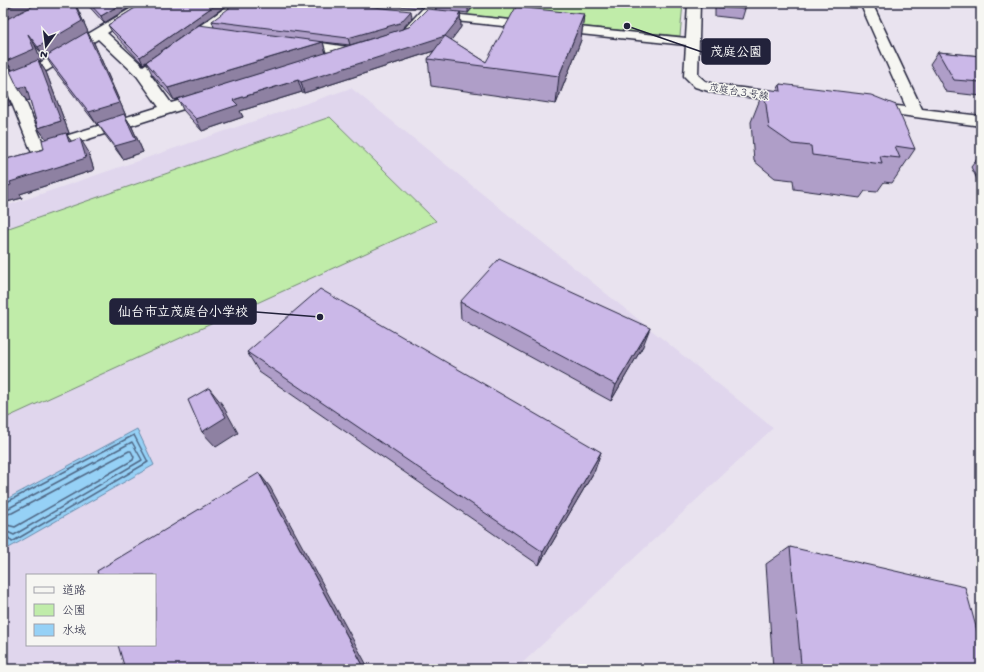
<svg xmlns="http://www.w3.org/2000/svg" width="984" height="672" font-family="'Gochi Hand','Klee One',sans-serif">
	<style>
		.built { fill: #e0d6ed; fill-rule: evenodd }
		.green { fill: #c0eca9; stroke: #718772 }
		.water { fill: #96d1f6; stroke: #688bab }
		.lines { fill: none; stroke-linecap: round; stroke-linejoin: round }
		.shore { stroke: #506886; stroke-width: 1.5 }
		.minor-casing { stroke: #22223b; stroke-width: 3 }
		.minor { fill: #f6f6f2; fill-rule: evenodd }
		.wall { fill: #af9ec8; stroke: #22223b }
		.shaded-wall { fill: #8e81a2; stroke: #22223b }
		.building { fill: #cbb8e8; stroke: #22223b }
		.labels { text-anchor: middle; stroke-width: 3; stroke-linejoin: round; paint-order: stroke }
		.far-street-label { font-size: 10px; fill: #22223b; stroke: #f6f6f2 }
		.leader { fill: none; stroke: #22223b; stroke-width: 1.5 }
		.callout-dot { fill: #22223b; stroke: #f6f6f2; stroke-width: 1.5 }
		.callout { fill: #22223b; stroke: #22223b; stroke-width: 1.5 }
		.callout-label { font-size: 13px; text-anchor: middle; font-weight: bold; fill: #fff }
	</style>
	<rect width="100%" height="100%" fill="#e9e3ef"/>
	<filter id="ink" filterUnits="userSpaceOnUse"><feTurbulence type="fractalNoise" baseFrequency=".025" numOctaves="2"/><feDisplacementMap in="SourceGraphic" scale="8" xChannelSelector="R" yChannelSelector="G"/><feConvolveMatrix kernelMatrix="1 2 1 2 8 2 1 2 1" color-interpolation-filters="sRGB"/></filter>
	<g filter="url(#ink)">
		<path class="built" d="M351 88 773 428 516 669H3V207ZM27 575H155V645H27Z"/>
		<g class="green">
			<path d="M477 3H683L680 36 467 15Z"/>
			<path d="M330 117 436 221 8 417 3 391V230Z"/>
		</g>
		<path class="water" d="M137 429 154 465 7 549 3 532V501Z"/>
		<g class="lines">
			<g class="shore">
				<path d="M3 504 134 435 148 462 12 542 7 536H3"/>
				<path d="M3 509 9 508 132 442 142 460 14 535 3 530"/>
				<path d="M3 515 12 513 129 451H131L134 457 133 460 15 527 3 524"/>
			</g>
			<defs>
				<g id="minor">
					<path d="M140 3H154L107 33 143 66 232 3H245L150 74 171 103 210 92 215 93 217 96 215 99 44 153 38 155 32 153 3 81V65L8 66 13 75 38 64ZM98 39 137 76 159 107 43 143 18 83 48 70Z"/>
					<path d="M428 3H440L432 12 686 38 688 3H700L698 75 705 81 717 85 791 94 796 95 798 98 796 101 791 102 715 93 695 87 684 76 686 45 427 18 413 34H405L403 31 405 28Z"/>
					<path d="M860 3H872L922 109 981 116V126L864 110 862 107 864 104 869 103 906 107Z"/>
					<path d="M296 39 354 48 360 52 354 56 292 46 290 43 292 40Z"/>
				</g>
			</defs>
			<use href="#minor" class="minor-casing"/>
			<use href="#minor" class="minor"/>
		</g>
		<g class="wall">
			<path d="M3 3H75L88 32V33L94 43 126 116H125L132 127 143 152 123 159 105 135 98 124 97 125 53 68 46 57 45 58 35 45 41 60 39 61 46 72 69 133 66 134 71 141 88 151 94 170 20 194 22 198 3 203V160L44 149 46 139 38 128 30 100 27 101 12 70 9 65 3 64Z"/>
			<path d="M86 3H137L104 23Z"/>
			<path d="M143 3H230L143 64 112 32 108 25Z"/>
			<path d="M366 3H426L420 8Z"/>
			<path d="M436 3 475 4 468 13 460 12 461 27 451 40 486 62 584 14 581 40 556 104 431 86 428 59 434 51 304 93 302 92 240 111 243 117 202 131 183 110 178 99 174 100 152 74 146 62 214 27 212 21 412 18 350 45 323 42 326 53 409 27 436 10Z"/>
			<path d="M715 3H744L745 9 742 19 715 16Z"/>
			<path d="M938 52 981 56V96L946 92 930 64Z"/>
			<path d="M780 84 915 149 892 183 884 182 877 192 865 191 860 198 794 189 793 180 775 178 754 161 751 122 764 89 777 91Z"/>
			<path d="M981 154V187L971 167Z"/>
			<path d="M460 302 643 346 611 401 461 319Z"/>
			<path d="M247 352 595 470 539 565 259 372Z"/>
			<path d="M790 547 981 669H773L766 564Z"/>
		</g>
		<g class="shaded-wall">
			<path d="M17 3H45L3 24V10Z"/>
			<path d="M74 3H75L88 32V33L94 43 126 116H125L132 127 143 152 123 159 115 146 125 116 97 125 89 112 87 33 45 58 38 47Z"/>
			<path d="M123 3H137L104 23 101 16Z"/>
			<path d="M218 3H230L143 64 140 57Z"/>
			<path d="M420 3H426L420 8Z"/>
			<path d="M471 3H475V4L468 13V7Z"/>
			<path d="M411 11 412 18 401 30 350 45 348 38Z"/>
			<path d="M460 12 461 27 446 47 304 93 301 82 458 16Z"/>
			<path d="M584 14 581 40 556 104 559 76Z"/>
			<path d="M28 34 35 45 41 60 39 61 46 72 69 133 66 134 74 145 47 140 38 128 61 121 14 72 6 61Z"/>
			<path d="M323 42 326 54 174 100 168 88Z"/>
			<path d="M298 80 302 92 240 111 243 117 202 131 196 119 233 100Z"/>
			<path d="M26 86 35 98 27 101 18 88Z"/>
			<path d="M3 87 11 105 3 107Z"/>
			<path d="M80 138 88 151 94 170 20 194 22 198 3 203V188L10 182Z"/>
			<path d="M650 328 643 346 611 401 616 385Z"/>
			<path d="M209 388 222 404 238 433 216 447 202 432Z"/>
			<path d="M601 452 595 470 539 565 543 552Z"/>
			<path d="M259 473 270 487 369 669H365Z"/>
		</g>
		<g class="building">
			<path d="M3 3H17L3 10Z"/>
			<path d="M39 3H74L82 21 38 47 28 34 34 49 6 61 3 57V21Z"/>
			<path d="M89 3H123L101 16Z"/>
			<path d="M143 3H218L140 57 108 25Z"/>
			<path d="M236 3H336L411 11 400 23 348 38 212 21Z"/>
			<path d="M436 3H471L468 7Z"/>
			<path d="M718 3H744L745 9 718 7Z"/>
			<path d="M516 7 584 14 559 76 428 59 445 36 486 62Z"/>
			<path d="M427 9 460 12 458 16H461L445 36 301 82 298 80 233 100 238 105 196 119 177 99 409 27Z"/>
			<path d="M199 25 323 42 168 88 146 62Z"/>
			<path d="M87 32 119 103 89 112 46 56Z"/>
			<path d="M938 52 981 56V82L954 80Z"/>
			<path d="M38 60 61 121 38 128 26 86 18 88 10 71Z"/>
			<path d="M780 84 871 95 896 105 915 149 895 146 900 158 880 156 882 164 812 155 811 146 792 144 769 128 764 89 781 91Z"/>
			<path d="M124 114 136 140 115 146 97 123Z"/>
			<path d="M66 133 69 142 80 138 86 158 10 182 11 185 3 188V160L44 149 42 140Z"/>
			<path d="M499 259 650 328 616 385 460 302Z"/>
			<path d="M320 289 601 452 543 552 247 352Z"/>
			<path d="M209 388 226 417 202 432 188 400Z"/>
			<path d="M259 473 365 669H125L118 645H155V575H98L97 571Z"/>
			<path d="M790 547 965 587 981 645V669H819L801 664Z"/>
		</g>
	</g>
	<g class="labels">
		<g class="far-street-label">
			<text transform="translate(739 91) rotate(9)" y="4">茂庭台３号線</text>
		</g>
	</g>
	<path class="leader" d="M627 26L702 52M320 317L256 312"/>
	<g class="callout-dot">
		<circle cx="627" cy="26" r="4"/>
		<circle cx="320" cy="317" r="4"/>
	</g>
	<g class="callout">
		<rect x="702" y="39" width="68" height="25" rx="4"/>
		<rect x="110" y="299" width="146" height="25" rx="4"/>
	</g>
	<g class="callout-label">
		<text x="736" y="56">茂庭公園</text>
		<text x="183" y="316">仙台市立茂庭台小学校</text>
	</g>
	<rect width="984" height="672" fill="none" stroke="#f6f6f2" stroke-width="16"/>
	<rect x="8" y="8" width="968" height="656" fill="none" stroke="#22223b" stroke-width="1.5" filter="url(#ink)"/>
	<rect x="26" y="574" width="130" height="72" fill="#f6f6f2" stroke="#a1a1a9"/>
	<rect x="34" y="587" width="20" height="6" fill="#f6f6f2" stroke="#a1a1a9"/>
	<text x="62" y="594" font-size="12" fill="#22223b">道路</text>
	<rect x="34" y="604" width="20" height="12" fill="#c0eca9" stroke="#a1a1a9"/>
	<text x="62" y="614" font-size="12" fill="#22223b">公園</text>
	<rect x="34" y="624" width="20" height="12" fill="#96d1f6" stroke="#a1a1a9"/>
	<text x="62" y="634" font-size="12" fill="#22223b">水域</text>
	<g transform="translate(46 46) rotate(194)" stroke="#f6f6f2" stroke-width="3" paint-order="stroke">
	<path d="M0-3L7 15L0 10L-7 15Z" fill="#22223b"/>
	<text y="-6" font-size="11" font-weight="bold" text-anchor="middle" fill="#22223b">N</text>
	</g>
</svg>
